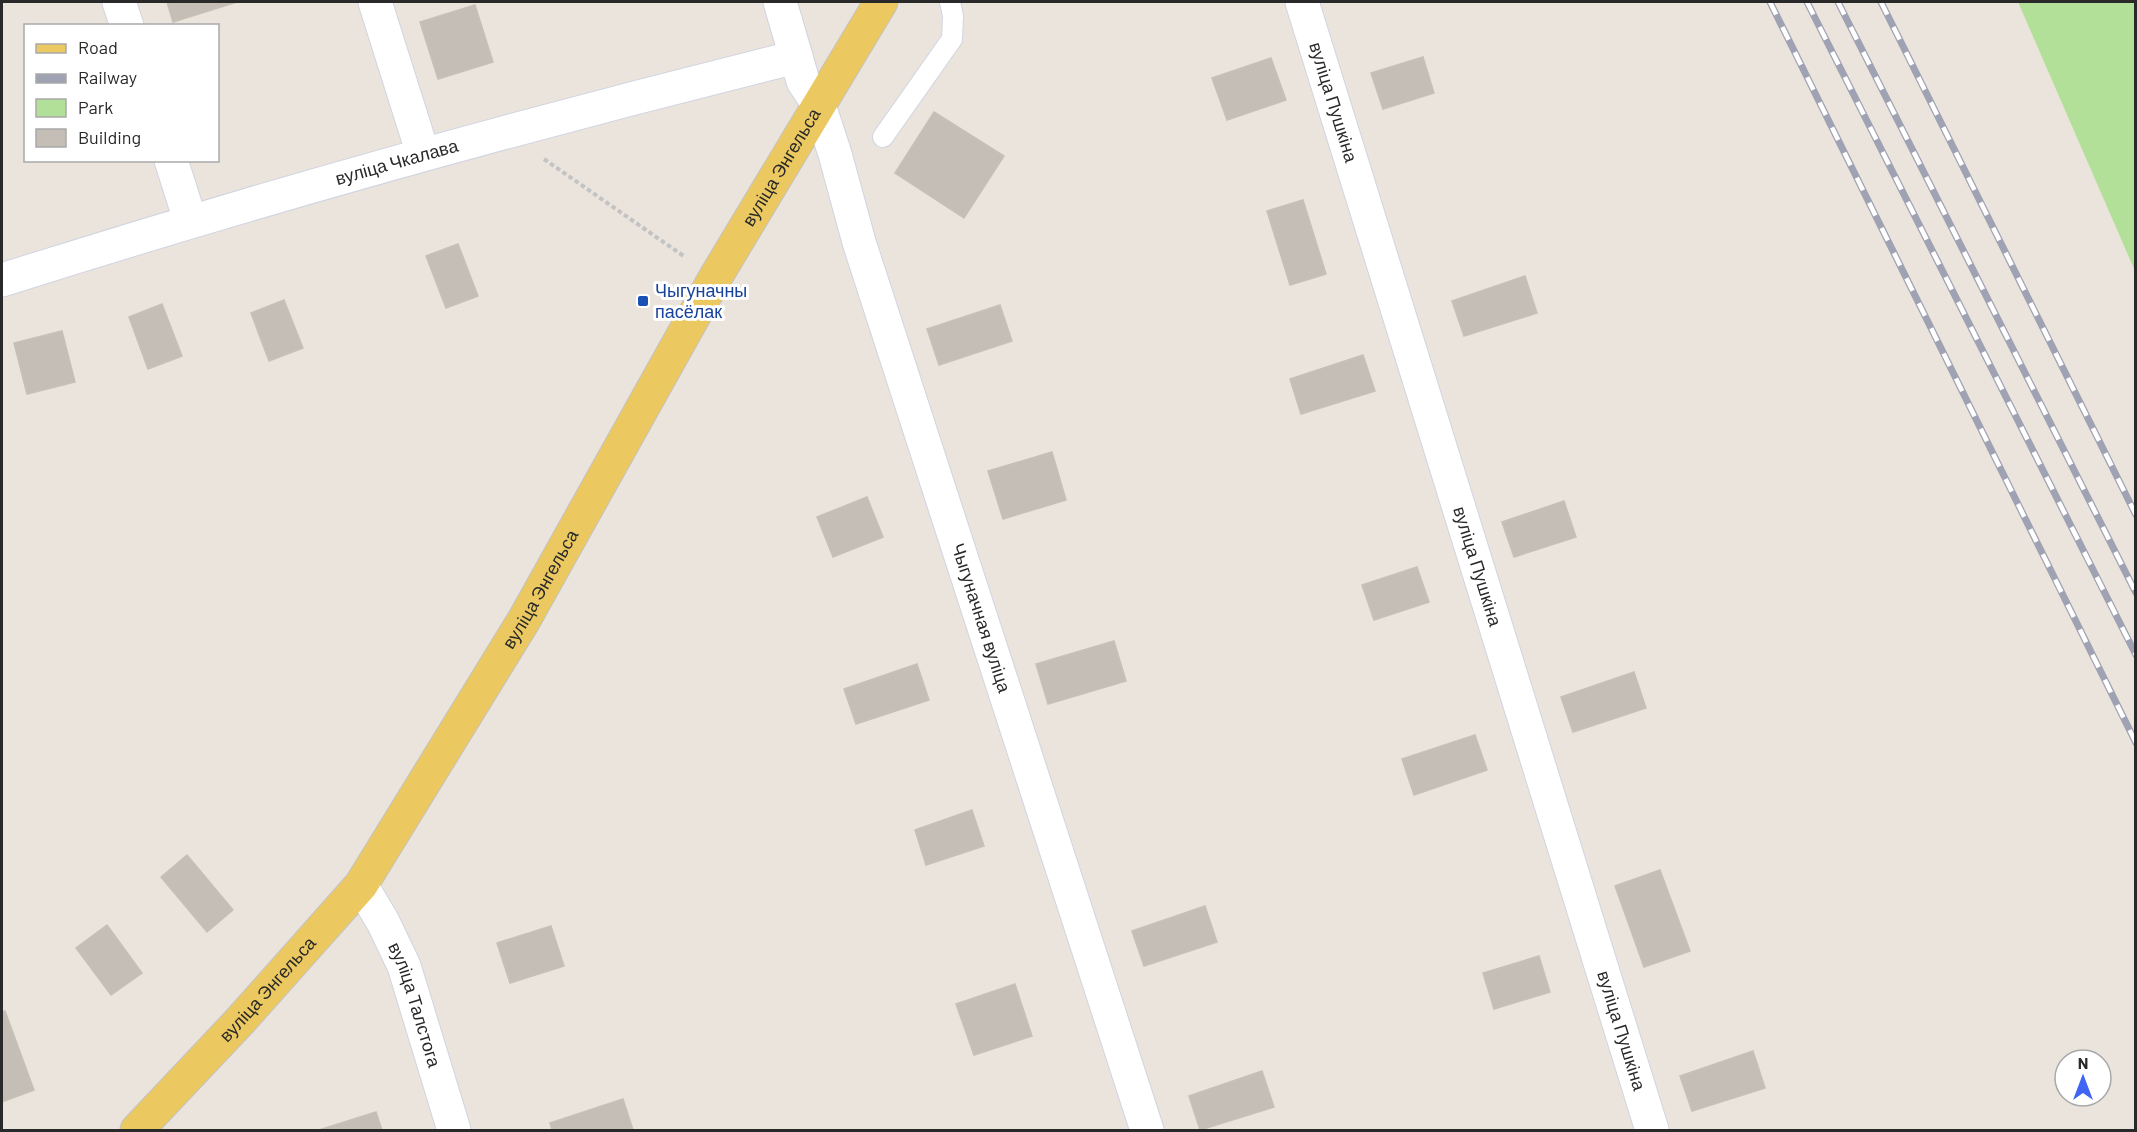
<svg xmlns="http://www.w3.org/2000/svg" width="2137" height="1132" font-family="Barlow,sans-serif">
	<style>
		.green { fill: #b3e099 }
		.building { fill: #c4beb7; stroke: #c6c0b5; stroke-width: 1.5 }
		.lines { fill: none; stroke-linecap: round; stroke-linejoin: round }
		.service-casing { stroke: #d1d4e2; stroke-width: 22 }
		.minor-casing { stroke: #d1d4e2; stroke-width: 35 }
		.secondary-casing { stroke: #d1d4e2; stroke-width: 35 }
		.primary-casing { stroke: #c3c3c3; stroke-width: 35 }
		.path { stroke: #c3c3c3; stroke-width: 4; stroke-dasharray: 4.5 3; stroke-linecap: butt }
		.service { stroke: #fff; stroke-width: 20 }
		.minor { stroke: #fff; stroke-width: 33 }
		.secondary { stroke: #fff; stroke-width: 33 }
		.primary { stroke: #ecc960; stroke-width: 33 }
		.rail-casing { stroke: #9fa2b3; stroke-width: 7 }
		.rail { stroke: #fff; stroke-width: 4.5; stroke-dasharray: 14; stroke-linecap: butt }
		.transit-dot { fill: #1a4fb4; stroke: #fff; stroke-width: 2 }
		.labels { text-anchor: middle; stroke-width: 6; stroke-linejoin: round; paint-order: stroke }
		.street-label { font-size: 18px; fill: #292929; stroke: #fff }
		.transit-label { font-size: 18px; fill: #164399; stroke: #fff; text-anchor: start }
	</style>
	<rect width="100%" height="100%" fill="#ebe4dc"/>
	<path class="green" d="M2018 2H2135V271Z"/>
	<g class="building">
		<path d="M167 2H237L173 22Z"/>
		<path d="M475 5 493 62 438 79 420 22Z"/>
		<path d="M1423 57 1434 93 1383 109 1371 73Z"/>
		<path d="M1271 58 1286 100 1227 120 1212 78Z"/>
		<path d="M934 112 1004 156 964 218 895 173Z"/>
		<path d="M1303 200 1326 274 1290 285 1267 211Z"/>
		<path d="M458 244 478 296 446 308 426 256Z"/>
		<path d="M1525 276 1537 313 1464 336 1452 301Z"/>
		<path d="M284 300 303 348 269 361 251 313Z"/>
		<path d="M162 304 182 356 148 369 129 317Z"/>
		<path d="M1000 305 1012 341 939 365 927 329Z"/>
		<path d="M62 331 75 382 27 394 14 343Z"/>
		<path d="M1363 355 1375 391 1301 414 1290 379Z"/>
		<path d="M1052 452 1066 500 1003 519 988 471Z"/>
		<path d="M867 497 883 537 833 557 817 517Z"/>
		<path d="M1564 501 1576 537 1514 557 1502 522Z"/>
		<path d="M1417 567 1429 602 1374 620 1362 585Z"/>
		<path d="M1114 641 1126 681 1048 704 1036 664Z"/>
		<path d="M917 664 929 700 856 724 844 689Z"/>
		<path d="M1634 672 1646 708 1573 732 1561 697Z"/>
		<path d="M1475 735 1487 770 1414 795 1402 759Z"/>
		<path d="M972 810 984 846 926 865 915 830Z"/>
		<path d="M187 855 233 910 207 932 161 877Z"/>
		<path d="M1660 870 1690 951 1644 967 1615 886Z"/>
		<path d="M1205 906 1217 942 1144 966 1132 931Z"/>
		<path d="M107 925 142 973 111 995 76 948Z"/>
		<path d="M551 926 564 966 510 983 497 943Z"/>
		<path d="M1539 956 1550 992 1494 1009 1483 973Z"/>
		<path d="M1015 984 1032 1036 974 1055 956 1004Z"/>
		<path d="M5 1011 34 1090 2 1102V1012Z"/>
		<path d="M1753 1051 1765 1088 1692 1111 1680 1076Z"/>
		<path d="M1262 1071 1274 1107 1200 1130 1189 1096Z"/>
		<path d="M623 1099 633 1130H552L550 1123Z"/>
		<path d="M376 1112 382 1130H319Z"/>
	</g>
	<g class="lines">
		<defs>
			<path id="service" d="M883 137 952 39 953 16 950 2"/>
			<g id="minor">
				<path d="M119 2 127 26"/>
				<path d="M375 2 423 154"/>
				<path id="s1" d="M1302 2 1652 1130"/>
				<path id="s2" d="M819 105 835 154 859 242 1147 1130"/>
				<path d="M171 160 190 220"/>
				<path id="s3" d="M2 280C264 197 529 123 796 57"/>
				<path id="s4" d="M361 885 383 922 404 966 454 1130"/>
			</g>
			<path id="secondary" d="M780 2 803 81 819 105"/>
			<g id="primary">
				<path id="s5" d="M137 1130 240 1021 361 885 524 620 715 278 881 2"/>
			</g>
		</defs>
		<use href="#service" class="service-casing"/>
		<use href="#minor" class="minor-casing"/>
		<use href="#secondary" class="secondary-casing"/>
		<use href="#primary" class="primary-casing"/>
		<path class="path" d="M544 159 685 257"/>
		<use href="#service" class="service"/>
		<use href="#minor" class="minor"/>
		<use href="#secondary" class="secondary"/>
		<use href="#primary" class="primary"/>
		<defs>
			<g id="rail">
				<path d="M1770 2 2136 743"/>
				<path d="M1807 2 2136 655"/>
				<path d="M1838 2 2136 593"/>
				<path d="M1881 2 2136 515"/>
			</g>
		</defs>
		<use href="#rail" class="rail-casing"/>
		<use href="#rail" class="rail"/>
	</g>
	<rect class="transit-dot" x="637" y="295" width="12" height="12" rx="3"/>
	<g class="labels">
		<g class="street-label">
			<text dy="6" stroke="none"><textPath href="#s1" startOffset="105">вуліца Пушкіна</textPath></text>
			<text dy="6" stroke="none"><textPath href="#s3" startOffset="412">вуліца Чкалава</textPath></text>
			<text dy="6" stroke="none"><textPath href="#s5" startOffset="1164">вуліца Энгельса</textPath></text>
			<text dy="6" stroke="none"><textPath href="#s1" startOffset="591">вуліца Пушкіна</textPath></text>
			<text dy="6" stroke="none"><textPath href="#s5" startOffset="678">вуліца Энгельса</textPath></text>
			<text dy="6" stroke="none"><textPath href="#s2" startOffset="538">Чыгуначная вуліца</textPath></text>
			<text dy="6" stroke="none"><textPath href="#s5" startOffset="192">вуліца Энгельса</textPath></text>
			<text dy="6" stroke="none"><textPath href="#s4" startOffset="132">вуліца Талстога</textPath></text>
			<text dy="6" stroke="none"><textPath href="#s1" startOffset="1077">вуліца Пушкіна</textPath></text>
		</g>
		<g class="transit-label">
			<text x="655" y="297">Чыгуначны<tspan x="655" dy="21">пасёлак</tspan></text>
		</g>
	</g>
	<rect width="2137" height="1132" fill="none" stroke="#292929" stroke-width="6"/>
	<rect x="24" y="24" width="195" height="138" fill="#ffffff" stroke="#a9a9a9" stroke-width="1.5"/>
	<rect x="36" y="44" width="30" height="9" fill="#ecc960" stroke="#a9a9a9" stroke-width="1.5"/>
	<text x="78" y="54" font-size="18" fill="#292929">Road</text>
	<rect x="36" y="74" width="30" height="9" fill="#9fa2b3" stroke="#a9a9a9" stroke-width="1.5"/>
	<text x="78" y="84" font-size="18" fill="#292929">Railway</text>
	<rect x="36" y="99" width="30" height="18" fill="#b3e099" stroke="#a9a9a9" stroke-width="1.5"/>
	<text x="78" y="114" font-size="18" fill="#292929">Park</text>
	<rect x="36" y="129" width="30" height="18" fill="#c4beb7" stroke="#a9a9a9" stroke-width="1.5"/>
	<text x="78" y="144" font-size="18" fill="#292929">Building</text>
	<g transform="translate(2083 1078)"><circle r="28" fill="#ffffff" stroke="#a9a9a9" stroke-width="1.5"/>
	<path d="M0-4.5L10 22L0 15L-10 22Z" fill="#4064f4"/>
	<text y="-9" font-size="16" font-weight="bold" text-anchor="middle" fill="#292929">N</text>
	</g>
</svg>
